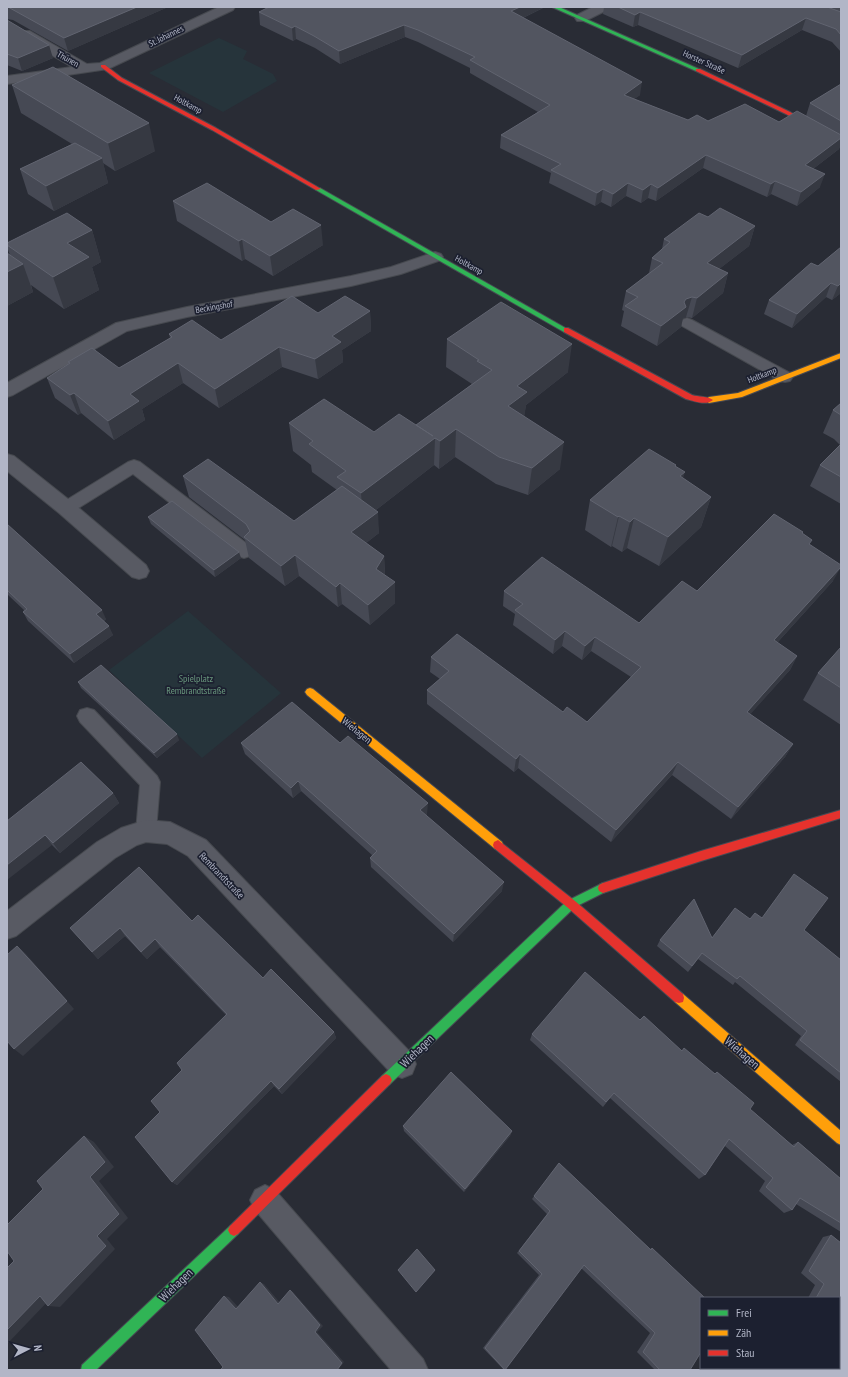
<svg xmlns="http://www.w3.org/2000/svg" width="848" height="1377" font-family="'PT Sans Narrow',sans-serif">
	<style>
		.green { fill: #26343b }
		.lines { fill: none; stroke-linecap: round; stroke-linejoin: round }
		.lane-casing { stroke: #46494f; stroke-width: 2 }
		.street-casing { stroke: #46494f; stroke-width: 2 }
		.fast-casing { stroke: #464952; stroke-width: 2 }
		.slow-casing { stroke: #464952; stroke-width: 2 }
		.jam-casing { stroke: #464952; stroke-width: 2 }
		.lane { fill: #585a63; fill-rule: evenodd }
		.street { fill: #585a63; fill-rule: evenodd }
		.fast { fill: #30b455; fill-rule: evenodd }
		.slow { fill: #ff9f0a; fill-rule: evenodd }
		.jam { fill: #e5322d; fill-rule: evenodd }
		.wall { fill: #464954 }
		.shaded-wall { fill: #363942 }
		.building { fill: #525560; stroke: #616470 }
		.labels { text-anchor: middle; stroke-width: 3.5; stroke-linejoin: round; paint-order: stroke }
		.far-street-label { font-size: 9px; fill: #b2b6c7; stroke: #1c2030 }
		.park-label { font-size: 10px; fill: #69977d; stroke: #1c2030 }
		.street-label { font-size: 10px; fill: #b2b6c7; stroke: #1c2030 }
		.near-street-label { font-size: 12px; fill: #b2b6c7; stroke: #1c2030 }
	</style>
	<rect width="100%" height="100%" fill="#292c35"/>
	<g class="green">
		<path d="M219 38 247 51 243 59 273 74 277 81 223 112 149 73Z"/>
		<path d="M188 611 281 693 202 758 109 670Z"/>
	</g>
	<g class="lines">
		<defs>
			<g id="lane">
				<path d="M687 318 692 320 790 373 793 377 790 381 785 382 780 381 682 326 680 323 682 320Z"/>
				<path d="M134 460 140 462 250 546 253 551 250 556 244 558 238 556 133 474 72 512 66 514 60 512 58 508 60 504 128 462Z"/>
				<path d="M87 708 94 710 157 776 160 782 156 831 153 838 146 840 139 838 136 831 140 785 80 722 77 716 80 710Z"/>
			</g>
			<g id="street">
				<path d="M219 7H235L233 10 108 69 7 84V76L72 67 20 37 19 34 20 31H30L87 64 100 63Z"/>
				<path d="M593 7H609L607 10 585 21H577L575 18 577 15Z"/>
				<path d="M435 252 441 254 443 257 441 260 401 274 351 286 187 317 127 331 13 395 7 397V383L116 323 187 307 351 276 391 267Z"/>
				<path d="M7 454 14 456 73 503 146 565 149 571 146 577 139 579 132 577 59 513 7 471Z"/>
				<path d="M146 820 170 822 206 840 412 1054 416 1064 412 1074 402 1078 392 1074 188 856 167 844 146 842 137 845 115 858 16 936 7 939V911L97 842 121 828Z"/>
				<path d="M265 1185 275 1190 423 1359 428 1370H391L255 1210 250 1200 255 1190Z"/>
			</g>
			<g id="fast">
				<path d="M552 7H559L701 70 696 71Z"/>
				<path d="M316 188H320L569 330 566 332H564L316 190Z"/>
				<path d="M603 883 607 885 608 888 607 891 575 907 390 1084 386 1086 382 1084 380 1080 382 1076 567 901Z"/>
				<path d="M234 1224 238 1226 240 1230 238 1234 96 1370H81L82 1365 230 1226Z"/>
			</g>
			<g id="slow">
				<path d="M841 353V358L742 397 709 403 705 400 709 397 738 393Z"/>
				<path d="M310 688 313 689 502 842 503 845 502 848 498 850 494 848 307 695 305 692 307 689Z"/>
				<path d="M679 993 683 994 841 1131V1145L837 1143 675 1002 674 998 675 994Z"/>
			</g>
			<g id="jam">
				<path d="M101 65H105L122 78 216 128 321 189 316 190 212 130 118 80 101 67Z"/>
				<path d="M696 69H700L790 112 841 142V146L786 114 696 71Z"/>
				<path d="M564 328H568L692 395C698 397 708 396 713 400 706 406 694 401 686 399L564 332Z"/>
				<path d="M841 810V818L701 861 603 893 599 891 598 888 599 885 603 883 701 851Z"/>
				<path d="M498 840 575 901 683 994 684 998 683 1002 679 1003 675 1002 567 907 494 848 493 845 494 842Z"/>
				<path d="M386 1074 390 1076 392 1080 390 1084 238 1234 234 1236 230 1234 228 1230 230 1226 382 1076Z"/>
			</g>
		</defs>
		<use href="#lane" class="lane-casing"/>
		<use href="#street" class="street-casing"/>
		<use href="#fast" class="fast-casing"/>
		<use href="#slow" class="slow-casing"/>
		<use href="#jam" class="jam-casing"/>
		<use href="#lane" class="lane"/>
		<use href="#street" class="street"/>
		<use href="#fast" class="fast"/>
		<use href="#slow" class="slow"/>
		<use href="#jam" class="jam"/>
	</g>
	<g class="wall">
		<path d="M7 7H168L68 51 13 20 7 19Z"/>
		<path d="M545 7 523 18 640 95 634 99 688 120 708 121 779 122 806 116 810 103 841 84V143L839 149 813 169 820 187 797 206 771 194 767 197 703 168 656 201 648 198 641 203 626 196 611 207 601 202 595 206 549 183 551 173 500 148 501 135 538 112 470 73V68L418 42 405 37 340 64 315 48 296 39 293 41 260 25 259 12Z"/>
		<path d="M604 7H841V52L832 42 802 30 738 68 638 25 633 27 603 14Z"/>
		<path d="M7 20 53 58 22 71 7 65Z"/>
		<path d="M12 85 155 151 115 171 103 163 108 183 54 211 28 194 20 169 72 144 21 113Z"/>
		<path d="M173 201 271 222 323 245 273 276 245 259 242 261 177 221Z"/>
		<path d="M708 217 755 226 749 246 719 269 728 273 723 293 692 318 686 317 683 318 681 327 657 346 621 326 624 311 622 310 626 291 649 273 652 258 662 249 664 239Z"/>
		<path d="M92 230 101 262 92 267 99 290 64 309 31 285 33 292 7 306V253L10 255 7 247V243Z"/>
		<path d="M841 247V293L832 300 826 297 792 328 764 314 769 300 818 266Z"/>
		<path d="M370 311 371 331 342 350 343 362 318 379 282 367 219 408 183 383 142 409 145 420 114 440 81 413 78 415 55 398 47 378 69 364 68 362 119 368 170 338 169 334 221 340 318 313Z"/>
		<path d="M447 339 568 372 526 405 524 416 560 469 528 495 496 484 455 457 439 469 434 465 376 510 379 533 366 543 384 556 385 575 395 603 370 625 342 604 338 607 299 576 285 586 249 558 245 540 189 497 183 476 294 521 337 490 312 472 311 465 293 451 289 423 374 432 416 425 472 384 446 367Z"/>
		<path d="M841 403V504L810 486 820 465 840 445 834 439 823 433 833 410Z"/>
		<path d="M676 465V467L683 478 711 497 701 527 659 566 627 548 622 552 612 546 611 547 585 530 590 500Z"/>
		<path d="M148 517 241 558 215 577 151 524Z"/>
		<path d="M7 524 106 619 104 621 113 635 74 663 28 621 23 612 24 610 7 594Z"/>
		<path d="M802 533 833 581 777 643 797 656 790 670 750 714 793 744 785 757 731 819 672 775 611 842 518 768 514 772 427 704V690L440 679 430 672 431 657 587 722 631 677 591 651 582 660 562 646 553 654 513 625 515 614 503 606 504 591 639 623 697 591Z"/>
		<path d="M841 647V725L803 700 818 673Z"/>
		<path d="M78 682 179 740 157 758 81 688Z"/>
		<path d="M241 743H340L427 814 426 815 502 891 453 942 371 867 370 858 372 855 301 791 293 798 245 754Z"/>
		<path d="M113 793 119 803 60 853 52 845 7 821Z"/>
		<path d="M761 918 804 930 841 960V1082L795 1045 801 1036 735 982 733 985 698 959 688 972 657 946 660 940 712 938 750 919Z"/>
		<path d="M192 921 263 978 334 1032 336 1038 282 1094 274 1086 177 1185 172 1182 160 1112 182 1070 226 1015 160 947 147 959 125 936 98 959 70 928Z"/>
		<path d="M640 1020 714 1074 717 1072 750 1109 792 1145 798 1142 841 1179V1232L796 1204 792 1210 784 1213 759 1191 765 1181 725 1146 705 1175 699 1179 610 1098 603 1107 530 1040 532 1034Z"/>
		<path d="M403 1126 512 1131 510 1136 464 1192 404 1131Z"/>
		<path d="M559 1163 650 1249 652 1248 690 1370H655L637 1352 650 1333 581 1268 505 1370 503 1369 483 1348 539 1275 517 1253 547 1214 532 1199Z"/>
		<path d="M831 1235 841 1243V1370H742L743 1368H839V1298H808L815 1285 801 1273 823 1237Z"/>
	</g>
	<g class="shaded-wall">
		<path d="M137 7H168L68 51 64 38Z"/>
		<path d="M520 7H545L510 24 511 11Z"/>
		<path d="M640 12 638 25 633 27 635 15Z"/>
		<path d="M806 18 802 30 738 68 742 55Z"/>
		<path d="M404 25 405 37 340 64 339 51Z"/>
		<path d="M295 26 296 39 293 41 292 28Z"/>
		<path d="M49 45 53 58 22 71 18 58Z"/>
		<path d="M642 82 640 95 622 108 624 95Z"/>
		<path d="M149 123 155 151 115 171 108 143Z"/>
		<path d="M841 138V143L839 149 801 178 805 165Z"/>
		<path d="M706 155 703 168 656 201 658 188Z"/>
		<path d="M102 158 108 183 54 211 46 186Z"/>
		<path d="M825 174 820 187 797 206 801 192Z"/>
		<path d="M775 181 771 194 767 197 771 184Z"/>
		<path d="M628 183 626 196 611 207 613 194Z"/>
		<path d="M651 184 648 198 641 203 643 190Z"/>
		<path d="M603 189 601 202 595 206 597 193Z"/>
		<path d="M321 225 323 245 273 276 270 256Z"/>
		<path d="M755 226 749 246 701 283 707 263Z"/>
		<path d="M92 230 101 262 92 267 99 290 64 309 53 277 67 243Z"/>
		<path d="M242 239 245 259 242 261 239 241Z"/>
		<path d="M23 264 33 292 7 306V272Z"/>
		<path d="M728 273 723 293 692 318 697 298Z"/>
		<path d="M831 283 826 297 792 328 797 314Z"/>
		<path d="M841 283V293L832 300 838 286Z"/>
		<path d="M692 297 686 317 683 318 681 327 657 346 661 326 686 299Z"/>
		<path d="M370 311 371 331 342 350 343 362 318 379 315 359 332 336Z"/>
		<path d="M572 344 568 372 526 405 524 420 508 406 517 386Z"/>
		<path d="M279 347 282 367 219 408 215 389Z"/>
		<path d="M178 363 183 383 142 409 145 420 114 440 108 421 130 394Z"/>
		<path d="M74 393 81 413 78 415 70 395Z"/>
		<path d="M456 429 455 457 439 469 440 441Z"/>
		<path d="M435 438 434 465 363 520 361 493Z"/>
		<path d="M564 442 560 469 528 495 532 468Z"/>
		<path d="M685 472 676 502 680 476Z"/>
		<path d="M711 497 701 527 659 566 668 537Z"/>
		<path d="M378 512 379 533 353 553 351 532Z"/>
		<path d="M619 516 612 546 611 547 618 517Z"/>
		<path d="M634 518 627 548 622 552 630 522Z"/>
		<path d="M239 552 241 558 215 577 214 570Z"/>
		<path d="M295 555 299 576 285 586 281 566Z"/>
		<path d="M384 556 385 577 376 569Z"/>
		<path d="M841 567 833 581 766 655 774 640Z"/>
		<path d="M395 582V603L370 625 368 605Z"/>
		<path d="M340 583 342 604 338 607 336 587Z"/>
		<path d="M102 610 106 619 100 623 96 614Z"/>
		<path d="M109 626 113 635 74 663 70 654Z"/>
		<path d="M565 631 562 646 553 654 555 640Z"/>
		<path d="M595 637 591 651 582 660 585 646Z"/>
		<path d="M797 656 790 670 740 726 747 712Z"/>
		<path d="M177 734 179 740 157 758 154 753Z"/>
		<path d="M793 744 785 757 731 819 738 807Z"/>
		<path d="M520 754 518 768 514 772 516 759Z"/>
		<path d="M678 762 672 775 611 842 616 830Z"/>
		<path d="M298 781 301 791 293 798 291 788Z"/>
		<path d="M113 793 119 803 60 853 53 843Z"/>
		<path d="M428 803 427 814 421 820 420 810Z"/>
		<path d="M45 835 52 845 7 880V865Z"/>
		<path d="M504 882 502 891 453 942 454 934Z"/>
		<path d="M120 928 125 936 98 959 92 952Z"/>
		<path d="M155 939 160 947 147 959 141 952Z"/>
		<path d="M17 946 26 954 74 1009 23 1056 14 1049Z"/>
		<path d="M334 1032 336 1038 282 1094 279 1089Z"/>
		<path d="M271 1081 274 1086 177 1185 172 1182Z"/>
		<path d="M512 1131 510 1136 464 1192 465 1189Z"/>
		<path d="M84 1136 94 1142 114 1167 99 1181 128 1218 107 1239 115 1249 60 1307 48 1306 97 1236Z"/>
		<path d="M435 1270V1271L416 1292Z"/>
		<path d="M260 1282 264 1284 282 1305 278 1304Z"/>
		<path d="M290 1290 293 1292 323 1326 317 1332 344 1362 338 1370H337Z"/>
		<path d="M40 1296 52 1297 7 1344V1330Z"/>
		<path d="M224 1296 229 1297 241 1310 236 1309Z"/>
	</g>
	<g class="building">
		<path d="M8 7H137L64 38Z"/>
		<path d="M269 7H520L511 11 642 82 624 95 688 120 697 115 708 121 745 104 779 122 797 111 841 135V138L805 165 825 174 801 192 775 181 771 184 706 155 658 188 651 184 643 190 628 183 613 194 603 189 597 193 551 170 561 164 501 135 550 105 470 60 475 57 418 30 404 25 339 51 314 36 295 26 292 28 259 12Z"/>
		<path d="M618 7H827L841 12V35L836 29 806 18 742 55 640 12 635 15Z"/>
		<path d="M7 20 49 45 18 58 7 54Z"/>
		<path d="M53 67 149 123 108 143 12 85Z"/>
		<path d="M841 84V121L810 103Z"/>
		<path d="M75 143 102 158 46 186 20 169Z"/>
		<path d="M207 183 271 222 293 209 321 225 270 256 242 239 239 241 173 201Z"/>
		<path d="M720 208 755 226 707 263 728 273 697 298 692 297 686 299 684 302 686 307 661 326 625 306 638 297 626 291 663 263 652 258 670 242 664 239 699 213 708 217Z"/>
		<path d="M67 213 92 230 67 243 89 257 53 277 7 245V243Z"/>
		<path d="M841 247V283L838 286 831 283 797 314 769 300 811 263 818 266Z"/>
		<path d="M7 253 23 264 7 272Z"/>
		<path d="M292 296 318 313 345 296 370 311 332 336 341 342 315 359 279 347 215 389 178 363 130 394 139 401 108 421 74 393 70 395 47 378 70 363 68 362 92 348 119 368 172 337 169 334 192 320 221 340Z"/>
		<path d="M501 302 572 344 517 386 527 392 508 406 564 442 532 468 499 457 456 429 440 441 435 438 361 493 337 477 346 471 309 444 313 441 289 423 324 399 374 432 399 414 433 436 416 425 492 370 477 361 479 360 447 339Z"/>
		<path d="M841 403V415L833 410Z"/>
		<path d="M841 444V477L820 465Z"/>
		<path d="M649 449 676 465 675 466 685 472 680 476 711 497 668 537 634 518 630 522 619 516 618 517 590 500Z"/>
		<path d="M208 459 294 521 342 486 378 512 351 532 384 556 376 569 395 582 368 605 340 583 336 587 295 555 281 566 244 537 250 531 246 524 183 476Z"/>
		<path d="M172 501 239 552 214 570 148 517Z"/>
		<path d="M774 514 803 532 802 533 812 540 809 544 841 565V567L774 640 797 656 747 712 793 744 738 807 678 762 616 830 520 754 516 759 427 690 449 671 431 657 457 634 563 712 567 707 587 722 641 667 595 637 585 646 565 631 555 640 515 610 523 604 504 591 542 557 639 623 682 581 697 591Z"/>
		<path d="M7 524 102 610 96 614 109 626 70 654 23 612 27 609 7 590Z"/>
		<path d="M841 647V688L818 673Z"/>
		<path d="M101 665 177 734 154 753 78 682Z"/>
		<path d="M292 702 340 743 348 736 428 803 420 810 504 882 454 934 370 858 377 851 298 781 291 788 241 743Z"/>
		<path d="M81 762 113 793 53 843 45 835 7 865V821Z"/>
		<path d="M139 867 192 921 198 915 263 978 271 969 334 1032 279 1089 271 1081 172 1182 135 1137 160 1112 151 1101 182 1070 177 1063 227 1014 155 939 141 952 120 928 92 952 70 928Z"/>
		<path d="M794 874 828 898 804 930 841 960V1073L800 1040 807 1031 740 976 737 979 702 953 692 966 660 940 694 899 712 938 735 908 750 919 755 913 762 918Z"/>
		<path d="M17 946 67 1001 14 1049 7 1041V955Z"/>
		<path d="M585 972 640 1020 644 1016 682 1051 684 1048 715 1074 717 1072 754 1103 750 1109 794 1147 798 1142 841 1179V1223L800 1198 792 1210 766 1187 773 1178 729 1139 705 1175 614 1093 606 1102 532 1034Z"/>
		<path d="M451 1072 512 1131 465 1189 403 1126Z"/>
		<path d="M84 1136 105 1162 90 1177 119 1214 97 1236 106 1246 48 1306 40 1296 7 1330V1268L14 1261 7 1251V1225L43 1189 37 1181Z"/>
		<path d="M559 1163 651 1250 652 1248 705 1298H701V1352L690 1370H660L643 1352 655 1333 584 1265 505 1370 485 1348 542 1274 519 1251 550 1211 534 1196Z"/>
		<path d="M831 1235 841 1243V1370H749L750 1368H839V1298H816L824 1284 809 1271Z"/>
		<path d="M417 1249 435 1270 416 1292 398 1270Z"/>
		<path d="M260 1282 278 1304 290 1290 320 1325 315 1332 342 1363 337 1370H222L221 1369 223 1367 195 1330 224 1296 236 1309Z"/>
	</g>
	<g class="labels">
		<g class="far-street-label">
			<text transform="translate(166 36) rotate(-26)" y="3">St. Johannes</text>
			<text transform="translate(68 59) rotate(29)" y="3">Thünen</text>
			<text transform="translate(704 62) rotate(24)" y="3">Horster Straße</text>
			<text transform="translate(188 104) rotate(28)" y="3">Holtkamp</text>
			<text transform="translate(469 265) rotate(29)" y="3">Holtkamp</text>
			<text transform="translate(214 307) rotate(-10)" y="3">Beckingshof</text>
			<text transform="translate(762 375) rotate(-21)" y="3">Holtkamp</text>
		</g>
		<g class="park-label">
			<text x="196" y="682">Spielplatz<tspan x="196" dy="12">Rembrandtstraße</tspan></text>
		</g>
		<g class="street-label">
			<text transform="translate(357 730) rotate(39)" y="4">Wiehagen</text>
			<text transform="translate(222 875) rotate(46)" y="4">Rembrandtstraße</text>
		</g>
		<g class="near-street-label">
			<text transform="translate(417 1051) rotate(-44)" y="4">Wiehagen</text>
			<text transform="translate(742 1053) rotate(41)" y="4">Wiehagen</text>
			<text transform="translate(176 1285) rotate(-44)" y="4">Wiehagen</text>
		</g>
	</g>
	<rect width="848" height="1377" fill="none" stroke="#b2b6c7" stroke-width="16"/>
	<rect x="700" y="1297" width="140" height="72" fill="#1c2030" stroke="#585c6c"/>
	<rect x="708" y="1310" width="20" height="6" fill="#30b455" stroke="#585c6c"/>
	<text x="736" y="1317" font-size="12" fill="#b2b6c7">Frei</text>
	<rect x="708" y="1330" width="20" height="6" fill="#ff9f0a" stroke="#585c6c"/>
	<text x="736" y="1337" font-size="12" fill="#b2b6c7">Zäh</text>
	<rect x="708" y="1350" width="20" height="6" fill="#e5322d" stroke="#585c6c"/>
	<text x="736" y="1357" font-size="12" fill="#b2b6c7">Stau</text>
	<g transform="translate(28 1349) rotate(84)" stroke="#1c2030" stroke-width="3" paint-order="stroke">
	<path d="M0-3L7 15L0 10L-7 15Z" fill="#b2b6c7"/>
	<text y="-6" font-size="11" font-weight="bold" text-anchor="middle" fill="#b2b6c7">N</text>
	</g>
</svg>
